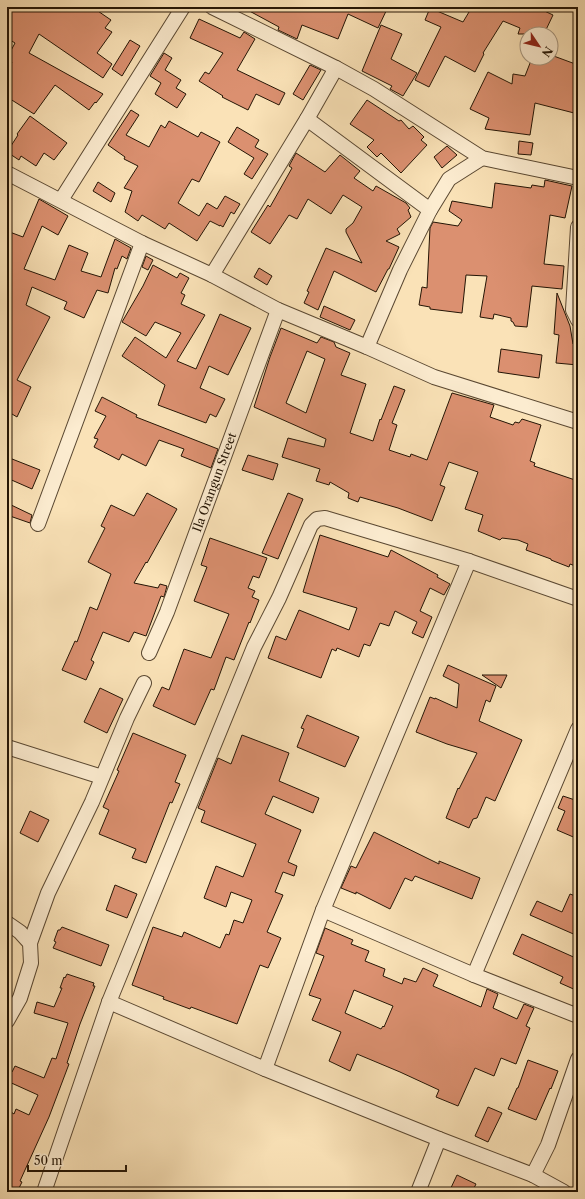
<svg xmlns="http://www.w3.org/2000/svg" width="585" height="1199" font-family="'Libre Caslon Text',serif">
	<style>
		.building { fill: #db9070; stroke: #241505; fill-rule: evenodd }
		.lines { fill: none; stroke-linecap: round; stroke-linejoin: round }
		.minor-casing { stroke: #5a4832; stroke-width: 16 }
		.minor { stroke: #fcecd0; stroke-width: 14 }
		.labels { text-anchor: middle; stroke-width: 3; stroke-linejoin: round; paint-order: stroke }
		.street-label { font-size: 12px; fill: #241505; stroke: #fcecd0 }
	</style>
	<rect width="100%" height="100%" fill="#fae2b7"/>
	<filter id="stains"><feTurbulence type="fractalNoise" baseFrequency=".005" numOctaves="4"/><feColorMatrix values="0 0 0 0 .2 0 0 0 0 .09 0 0 0 0 .02 0 0 0 .5 -.17"/></filter>
	<radialGradient id="worn" r=".72"><stop offset=".6" stop-color="#630" stop-opacity="0"/><stop offset="1" stop-color="#630" stop-opacity=".3"/></radialGradient>
	<g class="building">
		<path d="M14 7H92L111 20 105 28 112 32 97 53 112 64 103 78 39 34 29 53 103 94 96 103 95 102 89 110 55 85 34 114 7 97V70L12 62 7 58 15 43 7 38V20Z"/>
		<path d="M242 7H388L378 28 348 14 338 39 302 25 297 39 278 30 279 27Z"/>
		<path d="M472 7H536L553 15 544 34H518L520 28 503 21 483 53 484 54 475 72 445 56 429 87 415 80 441 27 425 20 430 8 463 22Z"/>
		<path d="M199 19 240 38 244 32 255 39 237 70 285 93 279 105 256 94 248 110 222 97 223 96 199 81 205 72 209 74 223 53 190 38Z"/>
		<path d="M381 25 402 34 391 59 417 73 403 96 390 89 392 86 362 71Z"/>
		<path d="M130 40 140 46 122 76 112 69Z"/>
		<path d="M164 53 172 58 165 70 181 80 176 88 186 94 177 108 155 94 161 83 150 76Z"/>
		<path d="M551 55 578 65V114L535 103 530 135 485 129 489 118 470 109 488 72 512 84 513 74 525 76 532 58H551Z"/>
		<path d="M310 65 321 70 303 100 293 94Z"/>
		<path d="M367 100 399 121 401 120 409 129 413 126 424 137 421 140 427 145 401 173 381 153 377 157 367 147 374 140 350 124Z"/>
		<path d="M131 110 139 115 126 135 149 147 161 125 165 128 169 121 198 137 201 132 220 142 199 182 192 179 178 203 199 216 207 203 217 209 225 196 240 204 234 214 231 212 223 227 220 225V226L210 221 197 241 169 223 165 229 142 215 138 221 125 212 132 191 124 188 138 166 124 159 125 157 108 145Z"/>
		<path d="M30 116 67 143 54 160 44 153 36 166 21 156 19 160 7 152 18 135 17 134Z"/>
		<path d="M237 127 259 140 255 147 268 154 252 179 244 174 254 158 228 142Z"/>
		<path d="M519 141 533 143 531 155 518 154Z"/>
		<path d="M447 146 457 155 442 168 434 157Z"/>
		<path d="M296 153 325 172 340 155 360 171 354 178 373 191 376 186 406 203 410 208 408 210 411 217 397 229 400 234 386 241 399 247 389 269H388L376 292 334 271 318 310 304 303 309 292 307 291 326 248 362 263 346 232V229L353 223 362 207 343 195 331 214 308 199 297 219 289 215 270 244 251 232 268 205 270 207 292 168 289 166Z"/>
		<path d="M545 180 572 186 565 218 550 215 544 264 564 266 562 289 532 286 527 327 515 326 513 322 511 321V318L494 314 493 319 480 317 487 276 466 275 462 313 430 309V307L419 305 422 287 427 288 430 228 433 222 458 226 462 220 449 211 452 201 492 208 495 183 531 188 532 185 544 187Z"/>
		<path d="M98 182 115 193 111 202 93 191Z"/>
		<path d="M39 199 68 216 58 235 42 226 24 269 55 280 69 245 88 253 81 271 101 277 115 239 131 248 127 259 122 256 117 269 115 268 108 293 97 290 84 318 64 309 67 302 32 287 26 305 50 317 17 380 31 387 17 417 7 411V231L23 237Z"/>
		<path d="M146 256 153 260 148 270 142 267Z"/>
		<path d="M153 265 177 278 180 273 189 278 181 293 185 295 181 304 205 315 177 361 196 369 220 314 251 328 228 375 209 366 200 388 225 399 216 417 210 414 206 423 158 405 165 385 122 356 135 337 166 358 181 333 155 322 146 336 122 322 143 286Z"/>
		<path d="M259 268 272 276 267 285 254 277Z"/>
		<path d="M557 293 570 326 573 344H578V365L556 363 559 335 554 334Z"/>
		<path d="M324 306 355 320 350 330 320 317Z"/>
		<path d="M281 328 317 343 321 337 334 342 336 347 350 353 341 375 366 384 350 433 373 441 380 419 381 420 394 386 405 390 392 423 397 425 389 450 410 457 411 454 427 460 452 393 494 405 490 417 513 425 515 422 519 423 522 419 541 425 530 461 535 463 534 466 578 481V567L570 564 569 567 551 560V559L526 550 528 544 518 540 502 538 500 540 478 531 483 515 465 509 478 472 449 462 440 485 445 487 432 521 398 508 360 497 358 502 348 498 349 493 330 482 329 485 316 481 320 469 282 457 288 438 324 447 326 439 254 407 270 357ZM307 351 325 359 306 413 286 403Z"/>
		<path d="M501 349 542 355 539 378 498 372Z"/>
		<path d="M102 397 137 415 136 417 218 449 211 468 181 456 184 449 159 440 146 466 122 454 119 460 94 447 98 439 94 438 106 416 95 411Z"/>
		<path d="M248 455 278 464 273 480 242 470Z"/>
		<path d="M7 457 40 470 32 489 7 478Z"/>
		<path d="M147 493 177 509 147 563 146 562 134 583 158 588 160 584 167 586 164 597 161 596 146 636 134 632 129 642 103 632 91 660 94 662 86 680 62 670 75 641 77 642 90 607 97 610 111 574 88 562 105 528 101 526 111 505 134 516Z"/>
		<path d="M288 493 303 499 278 559 262 553Z"/>
		<path d="M7 503 32 515 30 523 7 515Z"/>
		<path d="M320 535 388 557 391 550 438 575 437 577 450 584 444 595 430 588 420 611 432 617 423 638 412 633 417 622 395 611 389 626 380 623 370 646 364 644 359 657 337 648 336 651 332 649 321 678 268 658 276 636 286 640 299 610 349 630 357 608 303 592Z"/>
		<path d="M210 538 267 558 259 578 253 576 248 588 255 591 252 597 259 600 250 623 249 622 234 660 226 657 214 690 211 689 195 725 153 706 162 687 169 690 184 649 211 658 229 614 194 601 207 567 201 565Z"/>
		<path d="M448 665 496 686 490 702 486 700 479 721 522 740 495 801 486 797 477 818 473 819 469 828 446 818 458 788 459 789 477 753 447 744 416 732 430 697 435 699V698L457 708 459 684 443 676Z"/>
		<path d="M482 675H507L501 688Z"/>
		<path d="M100 688 123 699 107 733 84 722Z"/>
		<path d="M307 715 359 737 345 767 297 747 304 729 301 728Z"/>
		<path d="M133 733 186 755 175 782 180 784 172 803 170 802 146 863 132 858 136 849 99 834 109 810 103 807 119 771 117 770Z"/>
		<path d="M242 735 289 753 279 781 319 798 313 813 273 796 265 814 301 830 288 862 297 866 294 876 283 872 275 892 283 895 267 932 281 938 268 968 260 965 237 1024 191 1007 190 1009 163 999 164 997 132 985 153 927 182 937 184 932 220 948 226 934 229 935 234 920 243 923 252 900 231 892 226 907 204 898 216 866 243 877 256 844 201 822 205 811 198 808 218 758 231 764Z"/>
		<path d="M563 796 578 801V839L557 830 565 811 558 808Z"/>
		<path d="M30 811 49 820 38 842 20 833Z"/>
		<path d="M374 832 439 864V861L480 878 472 899 415 876 412 881 405 878 390 909 356 892V894L341 888 351 866 356 868Z"/>
		<path d="M115 885 137 894 127 918 106 910Z"/>
		<path d="M570 894 578 897V936L530 915 537 901 562 912Z"/>
		<path d="M62 927 109 945 101 966 53 948 56 942 54 941 58 930H60Z"/>
		<path d="M325 928 353 940 351 944 369 951 365 961 385 969 383 976 402 984 404 978 416 982 423 968 438 975 433 986 481 1007 487 989 498 994 493 1008 517 1019 524 1004 534 1008 526 1026 530 1028 516 1064 501 1058 494 1076 475 1068 458 1106 436 1097 439 1090 400 1072 357 1054 350 1071 329 1061 341 1032 312 1020 321 999 309 995 324 956 316 953ZM354 990 393 1006 384 1027 383 1026 381 1029 345 1013Z"/>
		<path d="M522 934 578 959V991L560 983 563 977 513 954Z"/>
		<path d="M67 974 94 983 93 986H95L80 1024 67 1063 69 1064 49 1117 20 1181 22 1182 17 1192H7V1119L11 1112 14 1114 16 1109 29 1115 38 1095 7 1081V1070L12 1072 15 1066 44 1078 52 1058 56 1059 68 1023 34 1013 37 1002 54 1007 62 988H60L64 977 65 978Z"/>
		<path d="M528 1060 558 1071 551 1089 550 1088 536 1120 508 1109 517 1088H518Z"/>
		<path d="M488 1107 502 1113 488 1142 475 1136Z"/>
		<path d="M457 1175 476 1184 472 1192H449Z"/>
	</g>
	<g class="lines">
		<defs>
			<g id="minor">
				<path d="M212 7 336 68 374 89 482 158 578 178"/>
				<path d="M307 119 430 210"/>
				<path d="M7 173 142 243 212 275 278 310 367 347 434 377 578 422"/>
				<path d="M61 200 183 7"/>
				<path d="M578 227 573 310 578 320"/>
				<path d="M212 275 307 119 336 68"/>
				<path d="M367 347 400 270 430 210 449 179 482 158"/>
				<path d="M38 524 142 243"/>
				<path id="s1" d="M149 653 167 612 278 310"/>
				<path d="M7 747 102 777"/>
				<path d="M323 910 474 975 578 729"/>
				<path d="M7 923 20 932 30 943 31 963 20 998 7 1021"/>
				<path d="M30 943 48 893 92 802 127 718 144 683"/>
				<path d="M474 975 578 1016"/>
				<path d="M109 1002 265 1069 439 1139 533 1175 564 1192"/>
				<path d="M265 1069 323 910 469 561"/>
				<path d="M533 1175 548 1145 578 1059"/>
				<path d="M44 1192 109 1002 254 647 279 598 311 525 317 519 325 518 469 561 578 599"/>
				<path d="M418 1192 439 1139"/>
			</g>
		</defs>
		<use href="#minor" class="minor-casing"/>
		<use href="#minor" class="minor"/>
	</g>
	<g class="labels">
		<g class="street-label">
			<text dy="4" stroke="none"><textPath href="#s1" startOffset="183">Ila Orangun Street</textPath></text>
		</g>
	</g>
	<rect width="585" height="1199" fill="none" stroke="#fae2b7" stroke-width="24"/>
	<rect x="8" y="8" width="569" height="1183" fill="none" stroke="#241505" stroke-width="2"/>
	<rect x="12" y="12" width="561" height="1175" fill="none" stroke="#241505"/>
	<g transform="translate(539 46) rotate(125)"><circle r="19" fill="#fcecd0" stroke="#a6967f"/>
	<path d="M0-3L7 15L0 10L-7 15Z" fill="#8f2418"/>
	<text y="-6" font-size="11" font-weight="bold" text-anchor="middle" fill="#241505">N</text>
	</g>
	<path d="M28 1165v6h98v-6" fill="none" stroke="#241505" stroke-width="2"/>
	<text x="34" y="1165" font-size="12" fill="#241505" stroke="#fcecd0" stroke-width="3" paint-order="stroke">50 m</text>
	<rect width="100%" height="100%" filter="url(#stains)"/>
	<rect width="100%" height="100%" fill="url(#worn)"/>
</svg>
